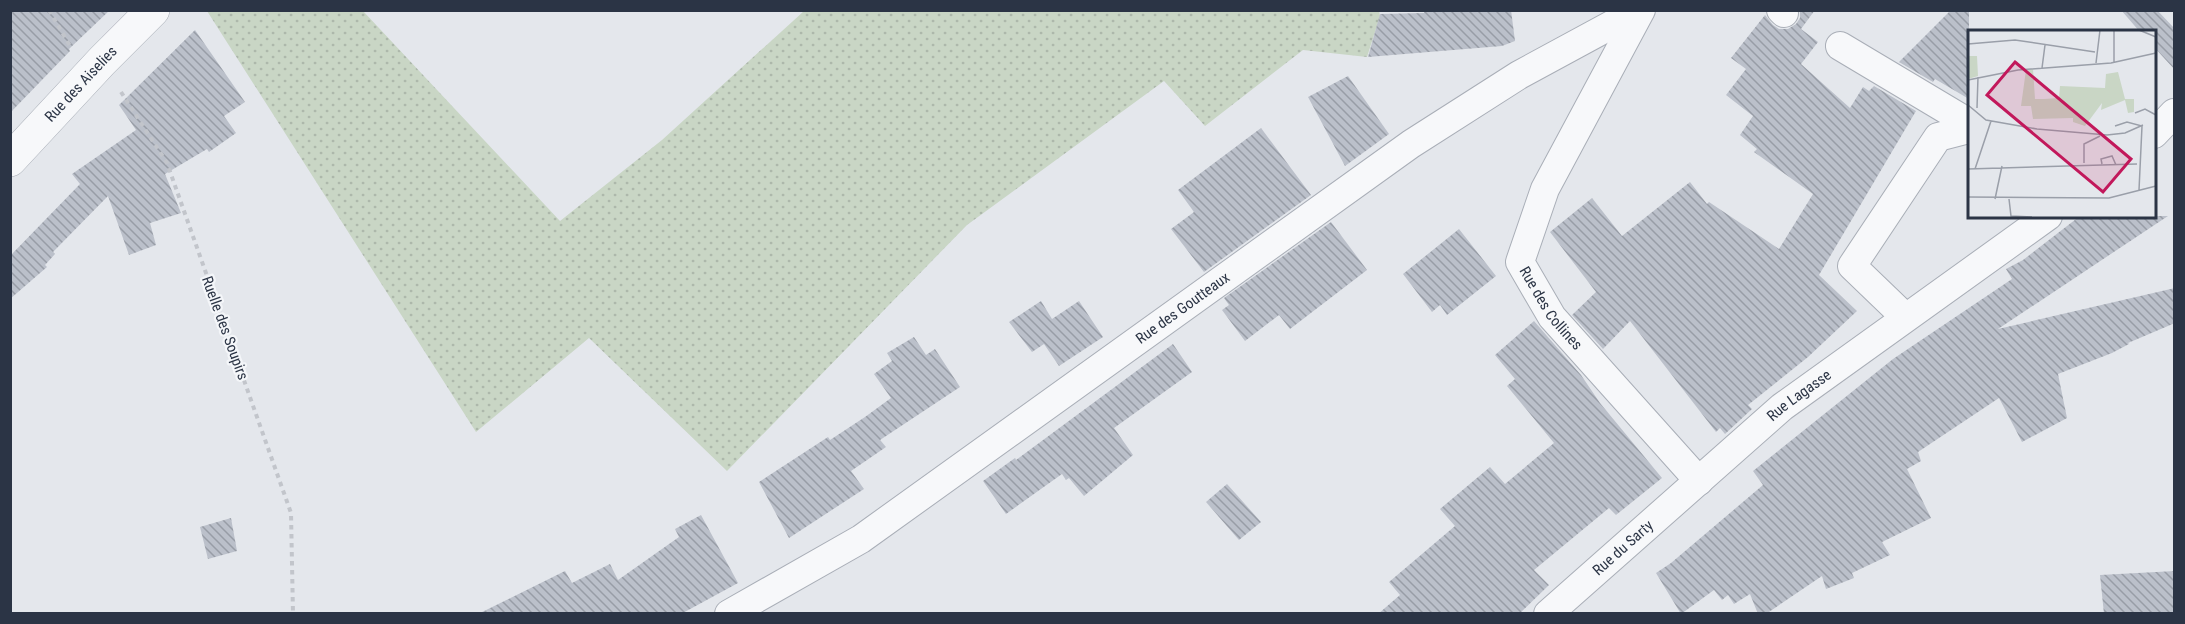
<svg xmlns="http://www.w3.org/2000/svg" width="2185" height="624" font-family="'Roboto Condensed',sans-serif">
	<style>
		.grass { fill: url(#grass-dots) }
		.building { fill: url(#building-back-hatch) }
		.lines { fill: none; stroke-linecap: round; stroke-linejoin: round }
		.minor-casing { stroke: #a9aeb7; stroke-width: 30 }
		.tertiary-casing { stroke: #a9aeb7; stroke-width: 34 }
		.path { stroke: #c2c5cb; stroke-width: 4; stroke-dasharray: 4.5 4.5; stroke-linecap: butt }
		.minor { stroke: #f7f8fa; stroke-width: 28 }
		.tertiary { stroke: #f7f8fa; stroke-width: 33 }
		.labels { text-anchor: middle; stroke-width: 4.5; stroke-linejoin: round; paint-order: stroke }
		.street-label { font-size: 15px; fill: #2b3445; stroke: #f4f6f9 }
		.inset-road { fill: none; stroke: #9a9fa9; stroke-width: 1.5 }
		.view { fill: #c2185b; fill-opacity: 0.15; stroke: #c2185b; stroke-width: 3 }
		.inset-edge { fill: none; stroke: #2b3445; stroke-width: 3 }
	</style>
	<defs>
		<pattern id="grass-dots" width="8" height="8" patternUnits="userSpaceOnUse" patternTransform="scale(1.5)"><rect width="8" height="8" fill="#c9d6c5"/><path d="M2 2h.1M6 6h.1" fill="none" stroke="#adb8ab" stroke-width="1.8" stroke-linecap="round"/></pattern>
		<pattern id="building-back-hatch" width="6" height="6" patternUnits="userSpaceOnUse" patternTransform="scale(1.5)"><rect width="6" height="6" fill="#bbc0ca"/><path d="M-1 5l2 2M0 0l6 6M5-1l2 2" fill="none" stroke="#989da6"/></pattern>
	</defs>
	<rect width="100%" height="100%" fill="#e4e7ec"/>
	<path class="grass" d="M1379 10 1380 16 1367 57 1303 50 1205 126 1164 81 967 225 727 471 589 338 476 432 207 11H363L560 221 662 140 804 11Z"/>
	<g class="building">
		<path d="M10 10H110L69 49 70 51 10 113Z"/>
		<path d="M1424 10H1511L1515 41 1502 46 1368 57 1380 14 1424 13Z"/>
		<path d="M1800 10H1815L1801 29 1818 42 1801 64 1850 108 1863 87 1869 91 1874 86 1916 111 1819 275 1857 311 1808 357 1748 405 1752 409 1725 434 1720 428 1716 432 1630 321 1603 349 1572 315 1596 292 1550 232 1592 198 1622 236 1690 182 1707 204 1709 202 1779 249 1813 194 1754 152 1757 149 1740 135 1753 116 1726 95 1746 69 1731 58 1765 15 1773 25 1779 29H1788L1796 24 1800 18Z"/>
		<path d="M1951 10H1969V99L1935 79 1933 82 1899 62Z"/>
		<path d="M2121 10H2157L2175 29V70L2154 47V32H2140Z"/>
		<path d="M195 30 245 102 224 116 236 133 209 152 207 149 165 174 181 213 150 223 156 245 129 255 108 196 53 252 55 254 45 265 47 267 10 299V256L80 184 72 174 136 130 119 105Z"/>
		<path d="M1348 76 1389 134 1345 166 1308 97Z"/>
		<path d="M1261 128 1311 195 1204 272 1171 229 1194 212 1178 190Z"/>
		<path d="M2080 216H2168L1998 329 2175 288V323L2128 343 2129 344 2112 353 2058 374 2067 418 2022 442 1999 398 1918 452 1921 461 1907 469 1931 518 1882 542 1890 555 1852 573 1854 578 1826 589 1822 576 1766 614H1758L1750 594 1734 604 1728 595 1722 600 1714 590 1681 614 1656 573 1671 563 1763 485 1753 471 1893 359 2012 279 2006 269 2023 260Z"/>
		<path d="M1331 222 1367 270 1290 329 1279 315 1245 341 1222 310 1229 305 1224 298Z"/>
		<path d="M1459 229 1496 276 1447 315 1440 305 1432 312 1403 274Z"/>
		<path d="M1041 301 1052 319 1079 301 1103 337 1059 366 1044 344 1032 352 1009 322Z"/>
		<path d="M1534 321 1581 375 1600 403 1662 478 1616 515 1609 508 1534 570 1549 585 1519 614H1378L1400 595 1389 582 1455 526 1440 509 1490 467 1505 484 1554 443 1507 386 1515 379 1495 355Z"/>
		<path d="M914 337 926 355 935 349 960 387 880 440 886 447 851 471 864 489 789 538 759 482 828 437 830 440 865 417 891 398 874 374 892 361 887 353Z"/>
		<path d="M1173 344 1192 372 1114 428 1133 455 1084 496 1069 478 1066 480 1062 474 1006 514 983 481 1015 458 1016 460Z"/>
		<path d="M1227 484 1261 522 1239 540 1206 502Z"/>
		<path d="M701 515 738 583 681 614H478L565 571 572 583 610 564 618 580 679 537 675 529Z"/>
		<path d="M231 518 237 551 208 559 200 527Z"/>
		<path d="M2175 571V614H2104L2100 575Z"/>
	</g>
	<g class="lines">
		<defs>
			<g id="minor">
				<path id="s1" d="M1641 10 1545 189 1520 262 1552 317 1699 481"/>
				<path d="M1781 10 1784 13"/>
				<path d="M1840 46 1969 123"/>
				<path d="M2154 134 2174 113"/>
				<path d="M1905 317 1852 266 1938 137 1969 129"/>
				<path id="s2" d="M729 614 861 539 1411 144 1519 75 1639 10"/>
				<path id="s3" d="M1548 614 1782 407 2048 216"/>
			</g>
			<g id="tertiary">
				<path id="s4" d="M10 160 102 61 153 10"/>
			</g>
		</defs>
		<use href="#minor" class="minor-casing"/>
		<use href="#tertiary" class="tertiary-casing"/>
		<g class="path">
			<path d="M49 10 70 46"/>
			<path d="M121 92 167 163 291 513 293 614"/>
		</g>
		<use href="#minor" class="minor"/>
		<use href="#tertiary" class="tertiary"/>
	</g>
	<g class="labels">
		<g class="street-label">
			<text dy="5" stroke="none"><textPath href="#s4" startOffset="104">Rue des Aiselies</textPath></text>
			<text dy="5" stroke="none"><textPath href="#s1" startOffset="336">Rue des Collines</textPath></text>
			<text dy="5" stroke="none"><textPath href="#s2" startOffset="548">Rue des Goutteaux</textPath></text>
			<text transform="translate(225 328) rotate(70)" y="5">Ruelle des Soupirs</text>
			<text dy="5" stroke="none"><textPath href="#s3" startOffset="333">Rue Lagasse</textPath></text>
			<text dy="5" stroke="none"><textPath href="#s3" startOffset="100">Rue du Sarty</textPath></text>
		</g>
	</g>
	<g transform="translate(1968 30)">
		<rect width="188" height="188" fill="#e4e7ec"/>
		<path d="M0 26H9L10 46 0 49ZM65 39 67 69H76L91 68 92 56 137 58 138 44 150 42 157 69H166V82L160 83 157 70 133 80 134 73 117 96 105 92V88L65 89 63 76H53L58 40Z" fill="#c9d6c5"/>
		<path class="inset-road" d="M171 0 188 7M0 14 47 10 127 22M146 32V0M128 33 132 0M74 38 77 15M0 50 50 40 143 33 188 23M0 75 18 90 69 99 139 105 157 103 175 95M9 78 10 47M167 83 177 79 188 85M147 96 159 92 174 96 171 160M116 133V114L132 106M134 134 133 129 144 126 148 135M0 139 169 134M7 139 23 91M0 167 141 168 188 156M27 169 34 136M41 169 43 186 64 187"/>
		<path class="view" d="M47 32 163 129 135 162 19 65Z"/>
		<rect width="188" height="188" class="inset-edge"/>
	</g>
	<rect width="2185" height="624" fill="none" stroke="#2b3445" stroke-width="24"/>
</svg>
